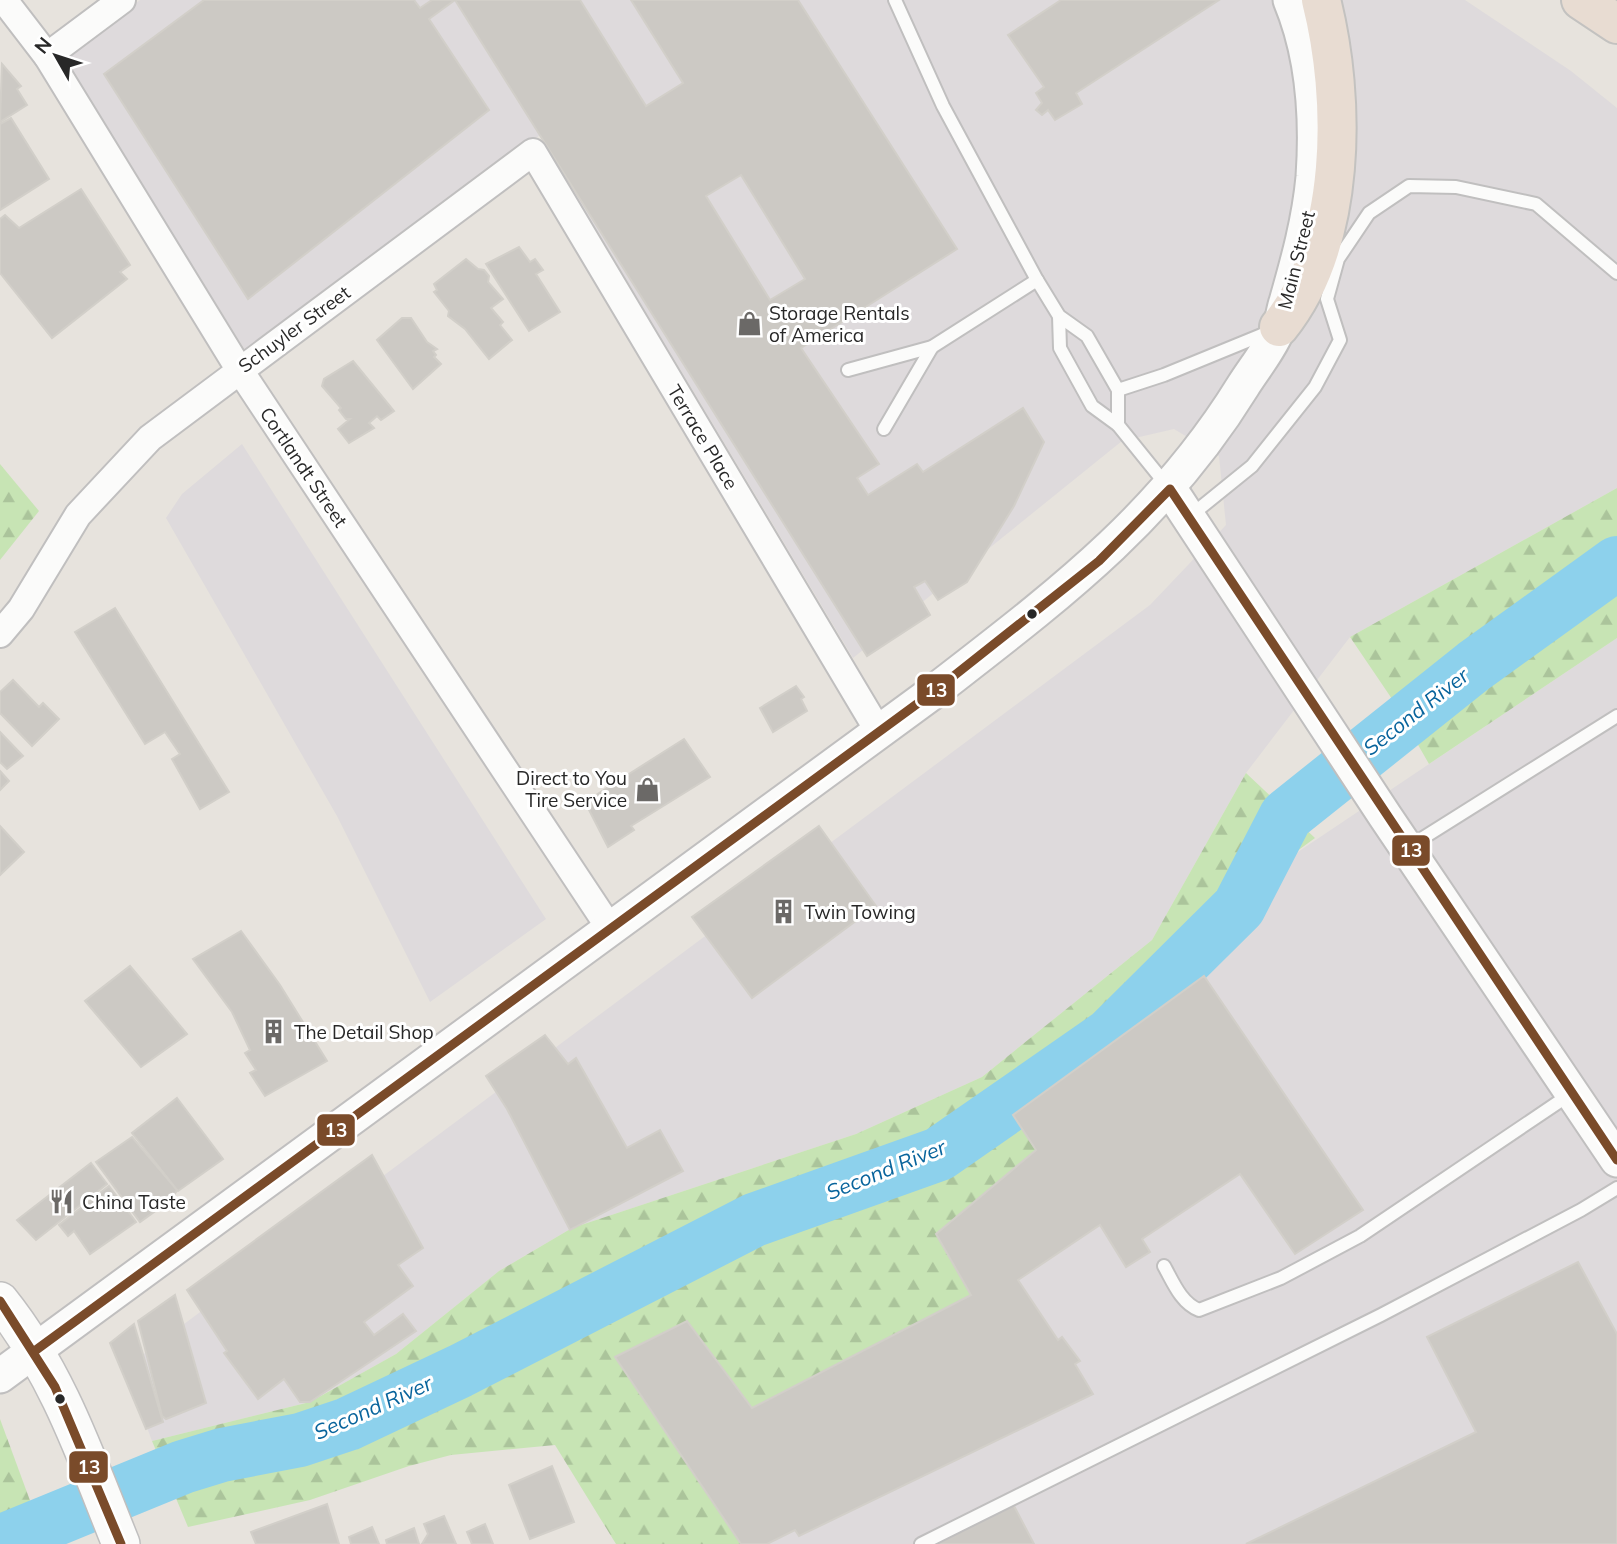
<svg xmlns="http://www.w3.org/2000/svg" width="1617" height="1544" font-family="Mulish,sans-serif">
	<style>
		.industrial { fill: #dedadc }
		.forest { fill: url(#forest-firs) }
		.lines { fill: none; stroke-linecap: round; stroke-linejoin: round }
		.river { stroke: #8dd1ec; stroke-width: 54 }
		.building { fill: #ccc9c4; stroke: #d2cfc9; stroke-width: 2; fill-rule: evenodd }
		.service-casing { stroke: #c0bfbf; stroke-width: 16 }
		.minor-casing { stroke: #c0bfbf; stroke-width: 30 }
		.tertiary-casing { stroke: #c0bfbf; stroke-width: 37 }
		.secondary-casing { stroke: #c0bfbf; stroke-width: 40 }
		.motorway-casing { stroke: #c3c2c0; stroke-width: 42 }
		.service { stroke: #fbfbfa; stroke-width: 12 }
		.minor { stroke: #fbfbfa; stroke-width: 26 }
		.tertiary { stroke: #fbfbfa; stroke-width: 33 }
		.secondary { stroke: #fbfbfa; stroke-width: 37 }
		.motorway { stroke: #e8dcd2; stroke-width: 38 }
		.bus-1-casing { stroke: #fff; stroke-width: 14 }
		.bus-1 { stroke: #7a4b2a; stroke-width: 9 }
		.bus-dot { fill: #282828; stroke: #fff; stroke-width: 2.5 }
		.labels { text-anchor: middle; stroke-width: 6; stroke-linejoin: round; paint-order: stroke }
		.street-label { font-size: 19px; fill: #282828; stroke: #fff }
		.poi-label { font-size: 19px; fill: #282828; stroke: #fff; text-anchor: start }
		.water-label { font-size: 21px; font-style: italic; fill: #08649c; stroke: #fff }
		.line-badge { stroke: #fff; stroke-width: 2.5 }
		.badge-label { font-size: 19px; text-anchor: middle; font-weight: bold; fill: #fff }
	</style>
	<defs>
		<pattern id="forest-firs" width="22" height="20" patternUnits="userSpaceOnUse" patternTransform="scale(1.75)"><rect width="22" height="20" fill="#c7e4b4"/><path d="M5 1l3.5 6h-7zM16 11l3.5 6h-7z" fill="#abc49b"/></pattern>
	</defs>
	<rect width="100%" height="100%" fill="#e7e3dd"/>
	<g class="industrial">
		<path d="M140 0H1465L1571 71 1617 108V488L1350 637 1246 773 1152 940 982 1077 856 1134 572 1228 499 1271 396 1354 310 1402 152 1441 125 1368 1150 605 1226 525 1219 456 1174 429 1122 441 853 658 540 135 250 358 64 60Z"/>
		<path d="M242 444 546 919 430 1002 337 816 166 518 182 494Z"/>
		<path d="M1617 638V1544H741L615 1357 687 1321 970 1295 936 1234 1036 1151 1013 1115 1204 976 1274 868Z"/>
	</g>
	<g class="forest">
		<path d="M0 464 39 511 0 560Z"/>
		<path d="M1617 488V638L1429 764 1390 696 1350 637Z"/>
		<path d="M1246 773 1315 838 1274 868 1204 976 1013 1115 1036 1150 937 1234 971 1295 752 1408 687 1321 615 1357 741 1544H616L555 1445 451 1455 409 1466 310 1500 188 1527 152 1441 310 1402 396 1354 499 1271 572 1228 856 1134 982 1077 1152 940Z"/>
		<path d="M0 1419 46 1544H0Z"/>
	</g>
	<g class="lines">
		<path class="river" d="M0 1542 183 1467 222 1455 300 1440 348 1424 460 1371 754 1220 939 1154 1110 1035 1239 907 1286 816 1474 666 1617 563"/>
	</g>
	<g class="building">
		<path d="M204 0H414L420 8 432 0H455L429 19 489 110 248 299 104 74Z"/>
		<path d="M455 0H580L646 106 683 83 631 0H798L957 249 801 348 879 464 857 478 868 495 917 464 923 472 1023 408 1044 442 1014 506 967 582 938 600 925 581 914 587 930 615 867 656ZM741 175 805 279 770 300 706 196Z"/>
		<path d="M1061 0H1219L1076 93 1082 104 1055 120 1048 110 1042 115 1036 110 1042 103 1036 93 1044 87 1008 35Z"/>
		<path d="M2 64 21 86 17 89 27 105 0 122Z"/>
		<path d="M11 118 49 179 0 210V124Z"/>
		<path d="M81 189 130 265 120 272 127 279 52 338 0 273V219L5 215 19 228Z"/>
		<path d="M519 247 530 262 535 259 543 270 536 274 560 312 529 331 486 264Z"/>
		<path d="M466 259 478 269 484 270 489 276 488 282 503 299 491 308 503 322 500 325 512 340 489 359 465 329 448 316 449 311 434 292 437 290 434 284Z"/>
		<path d="M402 318H411L427 342 437 349 433 351 436 355 434 357 441 364 413 389 377 340Z"/>
		<path d="M353 361 394 411 381 420 377 416 369 423 374 428 349 443 338 429 350 419H346L339 410 341 408 322 386 324 379Z"/>
		<path d="M115 608 229 792 200 809 172 759 180 754 165 732 145 744 75 632Z"/>
		<path d="M13 680 39 707 43 703 59 719 32 746 0 713V692Z"/>
		<path d="M796 686 804 697 801 699 807 711 773 732 760 708Z"/>
		<path d="M0 732 23 756 7 769 0 762Z"/>
		<path d="M684 739 710 777 631 826 634 830 608 847 585 802Z"/>
		<path d="M0 771 9 781 0 790Z"/>
		<path d="M0 826 24 852 0 875Z"/>
		<path d="M819 826 876 906 752 998 692 917Z"/>
		<path d="M241 931 280 985 327 1061 265 1096 250 1073 256 1070 245 1053 250 1050 232 1012 193 959Z"/>
		<path d="M130 966 187 1034 141 1067 85 1001Z"/>
		<path d="M1204 976 1363 1210 1295 1254 1240 1174 1142 1239 1150 1252 1126 1267 1100 1225 1018 1280 1058 1340 1062 1337 1080 1361 1075 1364 1093 1394 799 1536 795 1530 767 1544H741L615 1357 687 1321 752 1408 971 1295 936 1234 1036 1150 1013 1115Z"/>
		<path d="M545 1035 568 1064 576 1058 627 1148 660 1130 683 1171 570 1230 507 1109 486 1076Z"/>
		<path d="M177 1098 223 1159 178 1191 132 1133Z"/>
		<path d="M132 1137 177 1190 172 1199 140 1222 96 1162Z"/>
		<path d="M372 1155 423 1248 398 1265 413 1286 364 1322 374 1335 403 1314 416 1331 310 1402H300L284 1379 258 1399 224 1353 227 1351 187 1290Z"/>
		<path d="M91 1163 107 1184 36 1240 17 1220Z"/>
		<path d="M109 1186 136 1222 90 1254 74 1231 68 1236 59 1225Z"/>
		<path d="M1578 1262 1617 1334V1544H1246L1476 1432 1427 1337Z"/>
		<path d="M175 1295 206 1403 166 1419 162 1416 138 1321Z"/>
		<path d="M134 1324 163 1422 146 1429 110 1343Z"/>
		<path d="M552 1466 574 1522 530 1539 509 1485Z"/>
		<path d="M327 1504 339 1544H256L251 1532Z"/>
		<path d="M1013 1504 1034 1544H936Z"/>
		<path d="M444 1516 456 1544H422L428 1534 424 1524Z"/>
		<path d="M485 1524 493 1544H472L467 1532Z"/>
		<path d="M372 1527 379 1544H351L349 1537Z"/>
		<path d="M414 1528 419 1544H387L386 1540Z"/>
	</g>
	<g class="lines">
		<defs>
			<g id="service">
				<path d="M895 0 943 106 1037 280 1059 316 1087 336 1118 390V425"/>
				<path d="M1059 316 1060 348 1092 406 1118 425 1168 487"/>
				<path d="M848 370 932 347 1037 280"/>
				<path d="M1118 390 1164 375 1269 332"/>
				<path d="M884 429 932 347"/>
				<path d="M1189 517 1252 466 1315 387 1340 340 1327 299 1338 259 1369 213 1409 186 1456 187 1536 204 1617 273"/>
				<path d="M1407 848 1617 716"/>
				<path d="M1164 1266C1173 1282 1181 1303 1199 1310L1281 1278 1360 1236 1572 1093"/>
				<path d="M921 1544 1381 1315 1581 1210 1617 1188"/>
			</g>
			<g id="minor">
				<path d="M4 0 47 56 239 369 611 930"/>
				<path d="M47 56 122 0"/>
				<path d="M0 634 21 609 78 515 150 438 533 152 879 732"/>
			</g>
			<g id="tertiary">
				<path d="M1170 489 1385 816 1617 1160"/>
				<path d="M0 1376 936 690C1057 596 1161 519 1243 386 1255 367 1271 348 1279 327 1283 319 1283 310 1286 302 1298 260 1309 220 1313 177 1317 119 1313 55 1290 0"/>
			</g>
			<path id="secondary" d="M0 1301C58 1373 87 1460 121 1544"/>
			<g id="motorway">
				<path d="M1581 0 1617 24"/>
				<path d="M1279 327C1347 243 1346 99 1321 0"/>
			</g>
		</defs>
		<use href="#service" class="service-casing"/>
		<use href="#minor" class="minor-casing"/>
		<use href="#tertiary" class="tertiary-casing"/>
		<use href="#secondary" class="secondary-casing"/>
		<use href="#motorway" class="motorway-casing"/>
		<use href="#service" class="service"/>
		<use href="#minor" class="minor"/>
		<use href="#tertiary" class="tertiary"/>
		<use href="#secondary" class="secondary"/>
		<use href="#motorway" class="motorway"/>
		<defs>
			<g id="bus-1">
				<path d="M0 1301 55 1387 121 1544"/>
				<path d="M36 1350 936 690 1099 561 1170 489 1617 1160"/>
			</g>
		</defs>
		<use href="#bus-1" class="bus-1-casing"/>
		<use href="#bus-1" class="bus-1"/>
	</g>
	<defs>
		<symbol id="shop-bare" viewBox="-9 -9 18 18"><path d="M-5-2.5h2.3a2.7 3.5 0 0 1 5.4 0H5L5.5 6h-11ZM-1.5-2.5h3a1.5 2.3 0 0 0-3 0Z" fill="#6b6967" stroke="#fff" stroke-width="2.5" paint-order="stroke"/></symbol>
		<symbol id="building-bare" viewBox="-9 -9 18 18"><path d="M-4-6H4V6H1V3H-1V6H-4ZM-2.5-4.3h1.7v1.8h-1.7ZM.8-4.3h1.7v1.8H.8ZM-2.5-1h1.7V.8h-1.7ZM.8-1h1.7V.8H.8Z" fill="#6b6967" stroke="#fff" stroke-width="2.5" paint-order="stroke"/></symbol>
		<symbol id="restaurant-bare" viewBox="-9 -9 18 18"><path d="M-5-6h1v4h1v-4h1v4h1v-4h1v5L-1.5 .5V6h-2V.5L-5-1ZM5-6V6H3V1.5H1.5Q1.5-4 5-6Z" fill="#6b6967" stroke="#fff" stroke-width="2.5" paint-order="stroke"/></symbol>
	</defs>
	<g fill-rule="evenodd">
		<use href="#shop-bare" x="732" y="306" width="35" height="35"/>
		<use href="#shop-bare" x="630" y="772" width="35" height="35"/>
		<use href="#building-bare" x="766" y="894" width="35" height="35"/>
		<use href="#building-bare" x="256" y="1014" width="35" height="35"/>
		<use href="#restaurant-bare" x="44" y="1184" width="35" height="35"/>
	</g>
	<g class="bus-dot">
		<circle cx="1032" cy="614" r="6"/>
		<circle cx="60" cy="1399" r="6"/>
	</g>
	<g class="labels">
		<g class="street-label">
			<text transform="translate(1296 260) rotate(-76)" y="7">Main Street</text>
			<text transform="translate(294 329) rotate(-36)" y="7">Schuyler Street</text>
			<text transform="translate(703 437) rotate(59)" y="7">Terrace Place</text>
			<text transform="translate(304 467) rotate(56)" y="7">Cortlandt Street</text>
		</g>
		<g class="poi-label">
			<text x="769" y="320">Storage Rentals<tspan x="769" dy="22">of America</tspan></text>
			<text x="627" y="785" text-anchor="end">Direct to You<tspan x="627" dy="22">Tire Service</tspan></text>
			<text x="804" y="919">Twin Towing</text>
			<text x="294" y="1039">The Detail Shop</text>
			<text x="82" y="1209">China Taste</text>
		</g>
		<g class="water-label">
			<text transform="translate(1416 712) rotate(-38)" y="7">Second River</text>
			<text transform="translate(886 1170) rotate(-22)" y="7">Second River</text>
			<text transform="translate(373 1408) rotate(-24)" y="7">Second River</text>
		</g>
	</g>
	<g class="line-badge">
		<rect x="916" y="673" width="40" height="34" rx="7" fill="#7a4b2a"/>
		<rect x="1391" y="834" width="40" height="33" rx="7" fill="#7a4b2a"/>
		<rect x="316" y="1113" width="40" height="34" rx="7" fill="#7a4b2a"/>
		<rect x="68" y="1450" width="41" height="34" rx="7" fill="#7a4b2a"/>
	</g>
	<g class="badge-label">
		<text x="936" y="697">13</text>
		<text x="1411" y="857">13</text>
		<text x="336" y="1137">13</text>
		<text x="89" y="1474">13</text>
	</g>
	<g transform="translate(56 56) rotate(309)" stroke="#ffffff" stroke-width="5" paint-order="stroke">
	<path d="M0-5L12 26L0 18L-12 26Z" fill="#282828"/>
	<text y="-10" font-size="19" font-weight="bold" text-anchor="middle" fill="#282828">N</text>
	</g>
</svg>
